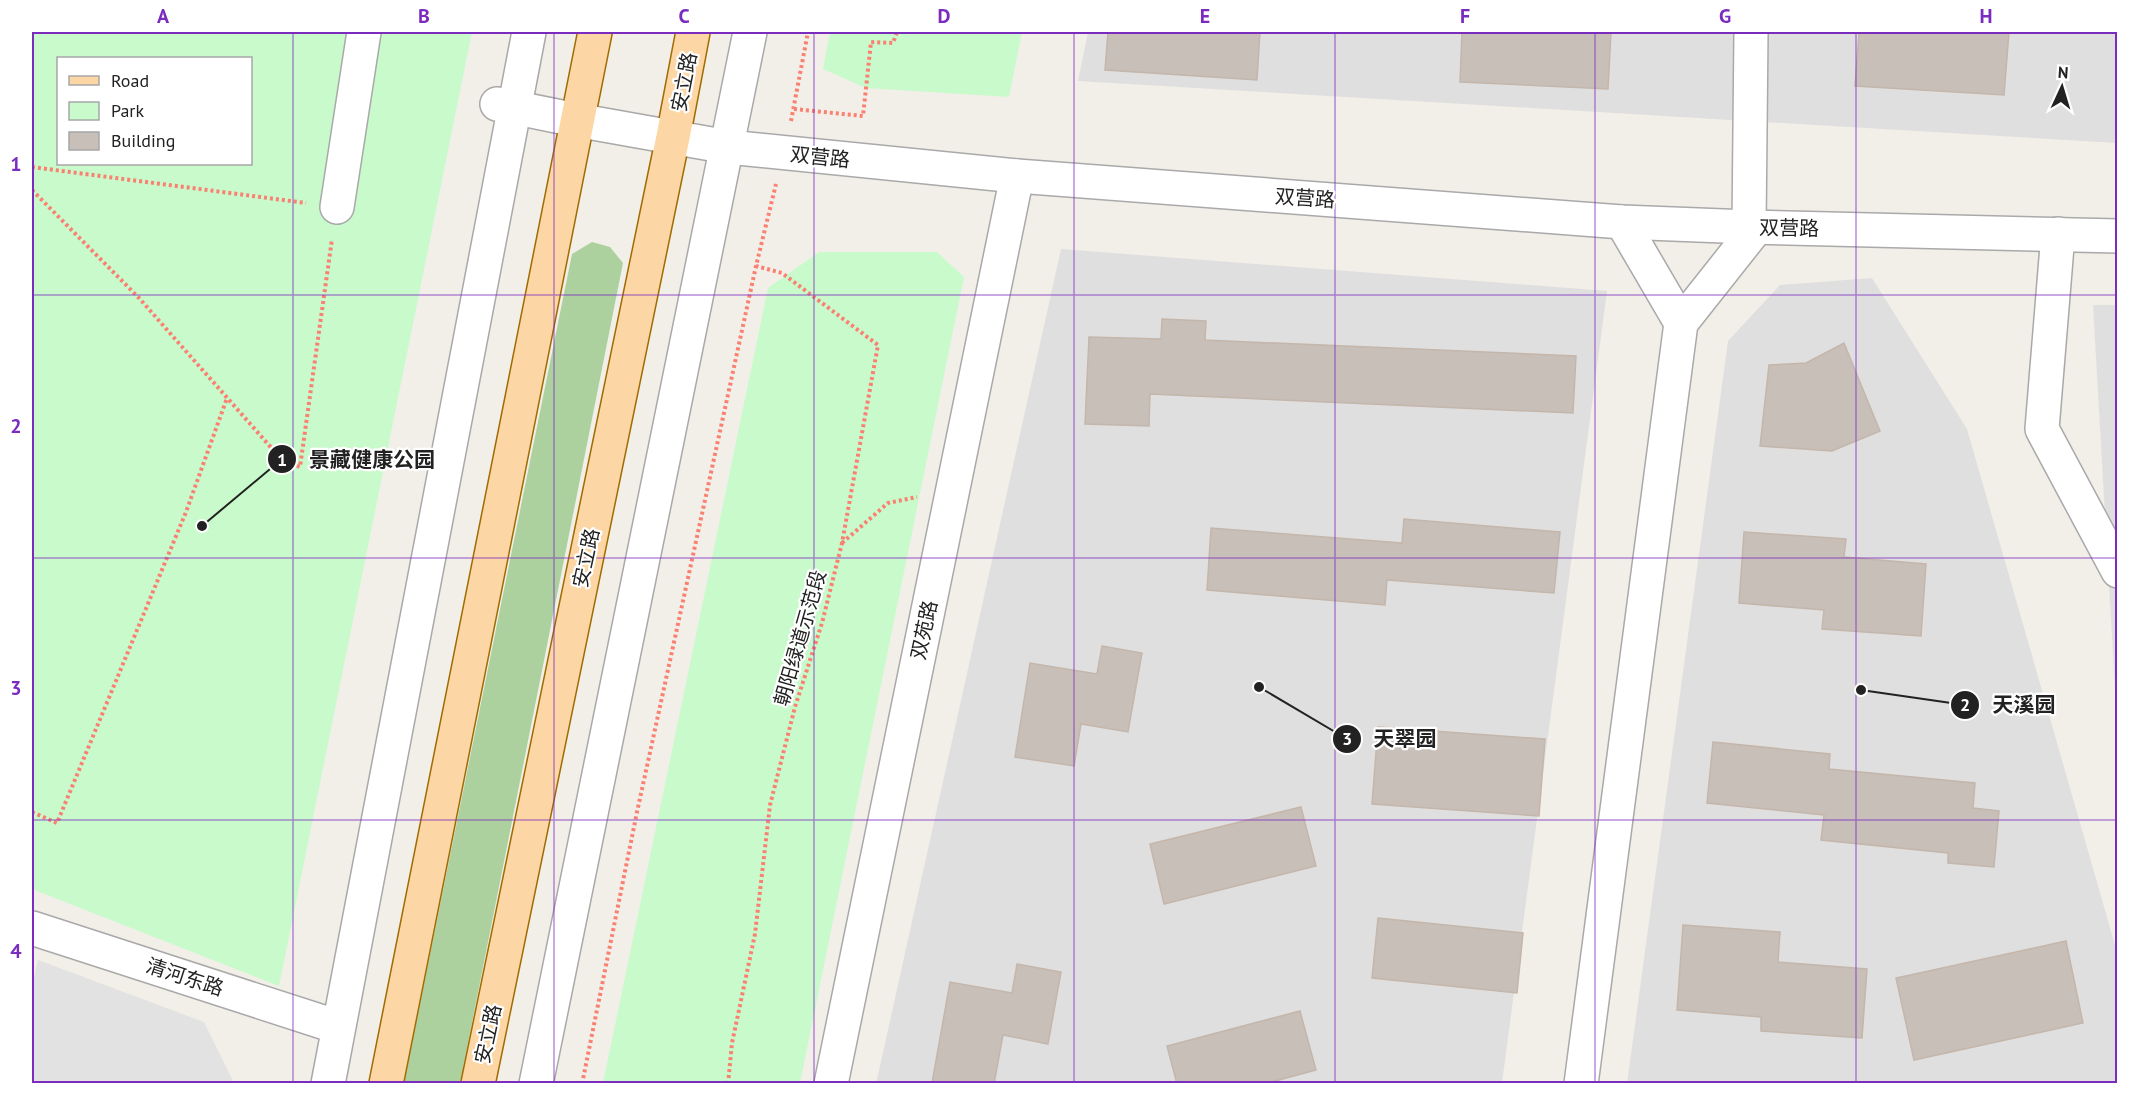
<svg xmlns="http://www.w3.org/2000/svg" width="2149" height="1115" font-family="'PT Sans','Noto Sans SC',sans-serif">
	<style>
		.residential { fill: #e0dfdf }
		.forest { fill: #add19e }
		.park { fill: #c8facc; fill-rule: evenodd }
		.parking { fill: #e2e2e2 }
		.building { fill: #c7bfb8; stroke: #c4b6ab; stroke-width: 1.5 }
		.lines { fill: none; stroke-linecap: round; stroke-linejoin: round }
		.minor-casing { stroke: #a9a9a9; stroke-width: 36 }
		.major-casing { stroke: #a06b00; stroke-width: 36 }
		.path { stroke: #fa8072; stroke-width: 4; stroke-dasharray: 3 3; stroke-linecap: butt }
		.minor { stroke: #fff; stroke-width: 33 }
		.major { stroke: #fcd6a4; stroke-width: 33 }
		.grid { fill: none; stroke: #7b2cbf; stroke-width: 1.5; stroke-opacity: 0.55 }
		.labels { text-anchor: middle; stroke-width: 4.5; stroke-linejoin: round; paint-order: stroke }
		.street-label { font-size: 20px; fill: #222; stroke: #fff }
		.leader { fill: none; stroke: #222; stroke-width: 2 }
		.callout-dot { fill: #222; stroke: #fff; stroke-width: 2 }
		.mark-label { font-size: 18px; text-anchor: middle; font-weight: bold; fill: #fff }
		.callout-label { font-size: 21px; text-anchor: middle; font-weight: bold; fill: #222; stroke: #fff; stroke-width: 4.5; stroke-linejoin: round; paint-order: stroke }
		.neatline { fill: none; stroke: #7b2cbf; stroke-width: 2 }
		.grid-label { font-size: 20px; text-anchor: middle; font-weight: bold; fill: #7b2cbf }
	</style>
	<rect width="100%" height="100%" fill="#f2efe9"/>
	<g class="residential">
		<path d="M1088 32H2117V143L1078 81Z"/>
		<path d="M1061 249 1607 291 1502 1083 876 1084Z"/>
		<path d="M1872 278 1967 429 2117 952V1083L1627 1084 1728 341 1780 285Z"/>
		<path d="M2093 305H2117V724Z"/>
	</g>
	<path class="forest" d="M592 242 610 247 623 263 460 1083H404L572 254Z"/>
	<g class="park">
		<path d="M32 32H472L279 986 32 889ZM58 58H250V164H58Z"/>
		<path d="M830 32H1022L1009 97 866 88 823 69Z"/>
		<path d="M819 252H937L964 277 800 1083H603L768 288Z"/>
	</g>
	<path class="parking" d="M38 960 204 1022 234 1083H32V986Z"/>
	<g class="building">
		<path d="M1108 32H1260L1257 80 1105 70Z"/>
		<path d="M1462 32H1611L1608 89 1460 82Z"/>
		<path d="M1859 32H2009L2004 95 1855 86Z"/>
		<path d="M1162 319 1206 321 1205 340 1576 356 1573 413 1150 394 1149 426 1085 424 1089 337 1161 339Z"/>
		<path d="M1844 343 1880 431 1832 451 1760 446 1769 365 1806 363Z"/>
		<path d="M1404 519 1560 532 1554 593 1387 580 1385 605 1207 590 1211 528 1402 543Z"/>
		<path d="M1744 532 1846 539 1844 557 1926 564 1921 636 1822 629 1824 610 1739 603Z"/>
		<path d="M1102 646 1142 653 1128 732 1081 724 1074 766 1015 757 1030 663 1097 674Z"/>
		<path d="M1378 727 1545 739 1539 816 1372 804Z"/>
		<path d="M1713 742 1830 754 1829 769 1975 783 1973 808 1999 811 1994 867 1948 863V853L1821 840 1824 815 1707 803Z"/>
		<path d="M1301 807 1316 866 1164 904 1150 844Z"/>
		<path d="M1378 918 1523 933 1517 993 1372 978Z"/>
		<path d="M1683 925 1780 932 1778 962 1867 969 1862 1038 1761 1031V1017L1677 1010Z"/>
		<path d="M2066 941 2083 1023 1914 1060 1896 978Z"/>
		<path d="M1017 964 1061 972 1048 1044 1003 1035 994 1084 932 1083 950 982 1012 993Z"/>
		<path d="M1300 1011 1316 1070 1264 1084H1177L1167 1046Z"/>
	</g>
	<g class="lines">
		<defs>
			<g id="minor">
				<path d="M497 104 576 120 728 147 1017 176 1622 222 1749 227 2118 236"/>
				<path d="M337 207 364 32"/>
				<path d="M1622 222 1681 323"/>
				<path d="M1749 227 1751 32"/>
				<path d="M2058 234 2042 429 2118 571"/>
				<path d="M32 928 338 1027"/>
				<path d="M328 1084 529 32"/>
				<path d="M536 1084 750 32"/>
				<path d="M831 1084 1017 176"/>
				<path d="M1581 1084 1681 323 1757 227"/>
			</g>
			<g id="major">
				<path d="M386 1084 595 32"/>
				<path d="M478 1084 673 137 693 32"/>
			</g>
		</defs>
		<use href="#minor" class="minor-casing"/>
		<use href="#major" class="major-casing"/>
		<g class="path">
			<path d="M794 109 863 116 871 42 893 43 897 32"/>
			<path d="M791 121 808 32"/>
			<path d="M32 167 306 203"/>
			<path d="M32 190 139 298 282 460 300 467 332 239"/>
			<path d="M842 543 888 503 917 497"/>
			<path d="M32 812 57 823 186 512 227 398"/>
			<path d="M582 1084 637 812 756 266 776 184"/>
			<path d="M728 1084 732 1043 755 934 770 805 795 707 822 623 842 543 878 345 782 273 756 266"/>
		</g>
		<use href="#minor" class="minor"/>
		<use href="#major" class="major"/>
	</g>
	<path class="grid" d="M293 32V1084M554 32V1084M814 32V1084M1074 32V1084M1335 32V1084M1595 32V1084M1856 32V1084M32 295H2118M32 558H2118M32 820H2118"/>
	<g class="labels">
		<g class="street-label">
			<text transform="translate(684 82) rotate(-79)" y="7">安立路</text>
			<text transform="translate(820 157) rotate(6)" y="7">双营路</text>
			<text transform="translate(1305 198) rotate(4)" y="7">双营路</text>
			<text transform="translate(1789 228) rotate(1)" y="7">双营路</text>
			<text transform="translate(586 558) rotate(-78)" y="7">安立路</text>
			<text transform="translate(924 630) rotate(-78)" y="7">双苑路</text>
			<text transform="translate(800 638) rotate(-74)" y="7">朝阳绿道示范段</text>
			<text transform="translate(185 977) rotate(18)" y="7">清河东路</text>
			<text transform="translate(488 1034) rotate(-78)" y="7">安立路</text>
		</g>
	</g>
	<path class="leader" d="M202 526L282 459M1861 690L1965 705M1259 687L1347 739"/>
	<g class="callout-dot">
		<circle cx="202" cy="526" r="6"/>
		<circle cx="1861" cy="690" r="6"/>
		<circle cx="1259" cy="687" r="6"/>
		<circle cx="282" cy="459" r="15"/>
		<circle cx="1965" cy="705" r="15"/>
		<circle cx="1347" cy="739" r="15"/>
	</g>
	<g class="mark-label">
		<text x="282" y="466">1</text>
		<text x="1965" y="711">2</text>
		<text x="1347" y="745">3</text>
	</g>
	<g class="callout-label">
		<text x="372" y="467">景藏健康公园</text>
		<text x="2024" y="712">天溪园</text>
		<text x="1405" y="746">天翠园</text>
	</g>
	<rect width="2149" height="1115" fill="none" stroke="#ffffff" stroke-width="66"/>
	<rect x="57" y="57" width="195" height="108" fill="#ffffff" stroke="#a7a7a7" stroke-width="1.5"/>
	<rect x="69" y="76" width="30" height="9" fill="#fcd6a4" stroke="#a7a7a7" stroke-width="1.5"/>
	<text x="111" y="87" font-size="18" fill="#222222">Road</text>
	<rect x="69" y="102" width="30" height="18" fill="#c8facc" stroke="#a7a7a7" stroke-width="1.5"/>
	<text x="111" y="117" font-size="18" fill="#222222">Park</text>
	<rect x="69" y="132" width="30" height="18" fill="#c7bfb8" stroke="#a7a7a7" stroke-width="1.5"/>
	<text x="111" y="147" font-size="18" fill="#222222">Building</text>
	<g transform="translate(2062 87) rotate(4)" stroke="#ffffff" stroke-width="4.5" paint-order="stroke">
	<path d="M0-4.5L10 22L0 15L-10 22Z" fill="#222222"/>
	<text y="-9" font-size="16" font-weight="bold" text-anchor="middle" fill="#222222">N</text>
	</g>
	<rect x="33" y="33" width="2083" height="1049" class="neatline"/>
	<g class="grid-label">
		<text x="163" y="23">A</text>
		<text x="424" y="23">B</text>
		<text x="684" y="23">C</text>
		<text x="944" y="23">D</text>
		<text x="1205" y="23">E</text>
		<text x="1465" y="23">F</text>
		<text x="1725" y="23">G</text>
		<text x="1986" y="23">H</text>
		<text x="16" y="171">1</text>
		<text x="16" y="433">2</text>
		<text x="16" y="695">3</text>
		<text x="16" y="958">4</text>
	</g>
</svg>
